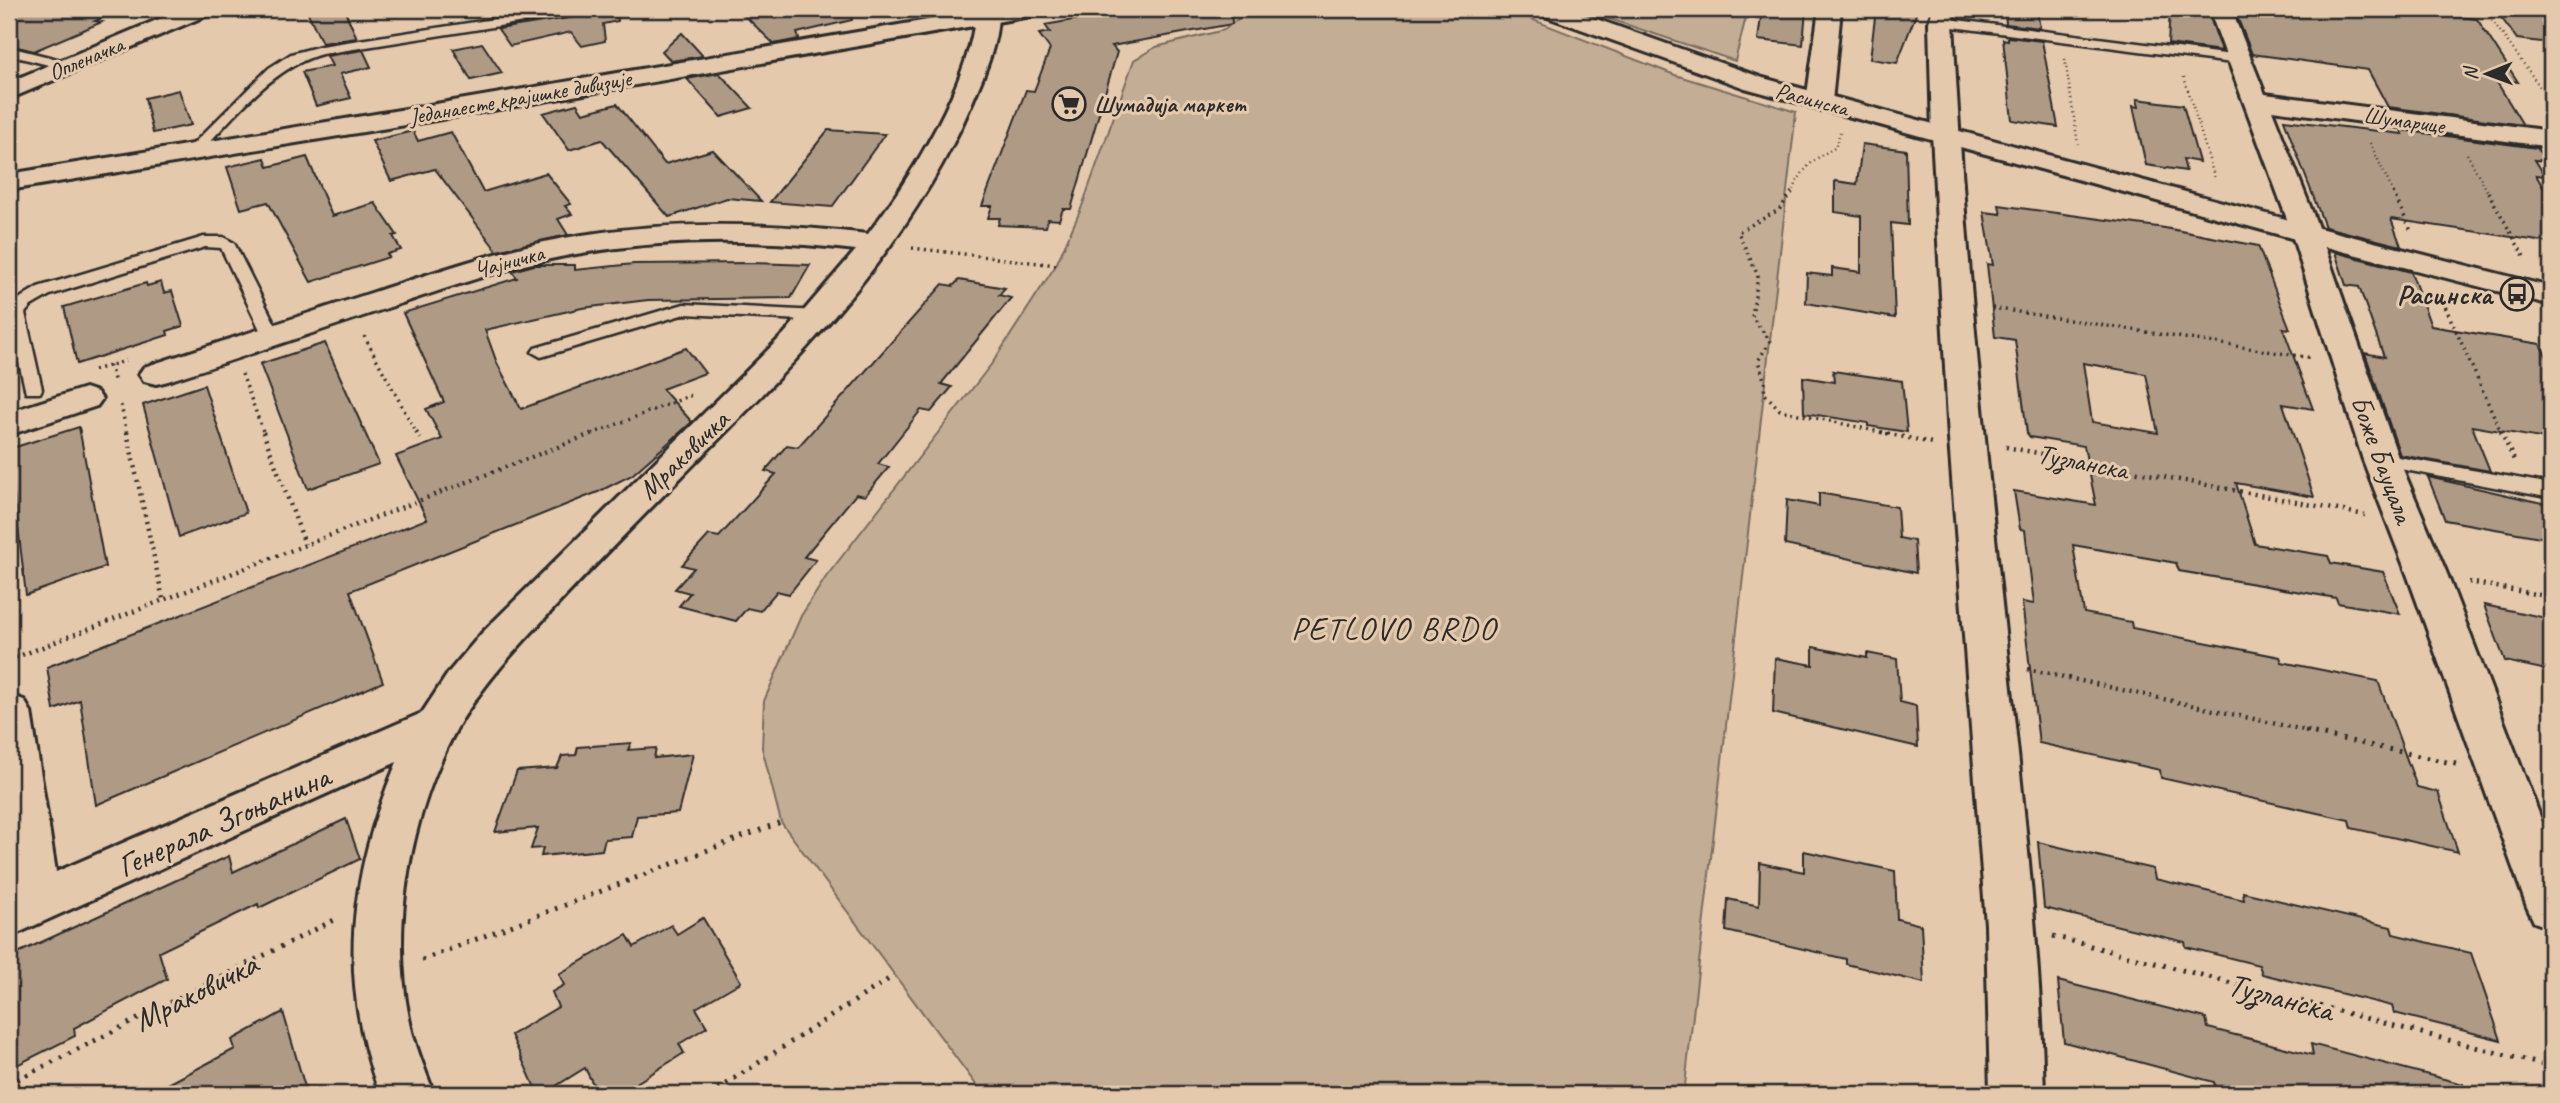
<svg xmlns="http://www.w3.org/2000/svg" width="2560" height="1103" font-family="Caveat,sans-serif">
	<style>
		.green { fill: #c4ad95; stroke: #786c60; stroke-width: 2 }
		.building { fill: #af9a86; stroke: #2b2b2b; stroke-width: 2; fill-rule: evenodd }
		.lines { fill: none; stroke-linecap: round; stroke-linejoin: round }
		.lane-casing { stroke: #2b2b2b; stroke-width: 5 }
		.street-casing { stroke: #2b2b2b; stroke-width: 6 }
		.secondary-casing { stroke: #2b2b2b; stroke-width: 6 }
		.path-far3 { stroke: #2b2b2b; stroke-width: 2.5; stroke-dasharray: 1 3.5; stroke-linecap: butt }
		.path-far2 { stroke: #2b2b2b; stroke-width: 3.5; stroke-dasharray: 2 4.5; stroke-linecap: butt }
		.path-far1 { stroke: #2b2b2b; stroke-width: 4.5; stroke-dasharray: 2 5; stroke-linecap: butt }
		.path { stroke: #2b2b2b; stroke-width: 5; stroke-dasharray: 2.5 7; stroke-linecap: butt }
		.lane { fill: #e5c9ac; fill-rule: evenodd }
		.street { fill: #e5c9ac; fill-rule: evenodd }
		.secondary { fill: #e5c9ac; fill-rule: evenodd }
		.labels { text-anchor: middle; stroke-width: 6; stroke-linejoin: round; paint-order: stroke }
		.far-street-label { font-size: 23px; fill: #2b2b2b; stroke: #e5c9ac }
		.far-poi-label { font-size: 23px; font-weight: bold; fill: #2b2b2b; stroke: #e5c9ac; text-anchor: start }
		.poi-label { font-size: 28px; font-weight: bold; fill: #2b2b2b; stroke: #e5c9ac; text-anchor: end }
		.street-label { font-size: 28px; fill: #2b2b2b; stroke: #e5c9ac }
		.quarter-label { font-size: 32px; letter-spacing: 2px; fill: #2b2b2b; stroke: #e5c9ac }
		.near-street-label { font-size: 33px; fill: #2b2b2b; stroke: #e5c9ac }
	</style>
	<rect width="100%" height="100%" fill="#e5c9ac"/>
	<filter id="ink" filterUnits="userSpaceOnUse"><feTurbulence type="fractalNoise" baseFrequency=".0143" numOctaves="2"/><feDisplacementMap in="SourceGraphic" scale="14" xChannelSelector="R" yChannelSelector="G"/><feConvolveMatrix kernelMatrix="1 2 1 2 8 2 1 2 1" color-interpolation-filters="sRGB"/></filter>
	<g filter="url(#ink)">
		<g class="green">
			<path d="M1241 9H1505L1675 75 1796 112 1684 1094H983L781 822 762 748 764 701 801 616 826 577 993 362 1056 265 1081 209 1134 60 1156 47 1224 30 1243 15Z"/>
			<path d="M1580 9H1748L1735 61Z"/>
		</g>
		<g class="building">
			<path d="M25 9H122V10L95 21 102 22 34 51 9 45V15Z"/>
			<path d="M306 9H344L357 38 322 43Z"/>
			<path d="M485 9H544L490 17Z"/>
			<path d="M589 9H617L618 21 603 24 605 41 582 46 571 32 510 46 498 29 581 16Z"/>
			<path d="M738 9H851L852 20 797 33 799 39 774 44Z"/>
			<path d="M1135 9H1231L1232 24 1112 46 1117 52 1071 209H1063L1059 220 1048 219 1046 227 998 225 1000 218H988L992 206H982L1026 90 1034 91 1050 49 1039 34 1050 32 1045 25Z"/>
			<path d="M1762 9H1806L1803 45 1758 40Z"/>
			<path d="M1876 9H1918L1897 63 1870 59Z"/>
			<path d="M2005 9 2037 11 2040 28 2006 24Z"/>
			<path d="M2170 9H2207L2222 51 2168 44Z"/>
			<path d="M2234 9H2393L2477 19 2518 82 2495 79 2523 125 2388 107 2368 70 2252 54Z"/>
			<path d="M2495 9H2551V43L2517 39Z"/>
			<path d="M682 33 703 56 671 61 662 51Z"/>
			<path d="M2008 37 2042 41 2058 127 2012 120 2003 39 2008 40Z"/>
			<path d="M482 43 502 73 471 80 453 49Z"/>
			<path d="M363 50 371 67 340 74 351 98 316 106 302 72 332 66 327 56Z"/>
			<path d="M719 73 752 108 721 117 687 79Z"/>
			<path d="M179 90 191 125 153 133 145 98Z"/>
			<path d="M2137 99 2183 105 2199 162 2183 159 2186 171 2146 165 2133 106 2139 107Z"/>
			<path d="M577 104 583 113 617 104 665 164 713 150 761 201 727 198 669 217 602 140 569 150 543 113Z"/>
			<path d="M2284 120 2403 134 2401 130 2537 148 2546 161 2535 160 2545 176 2536 175 2551 201V243L2391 219 2401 246 2325 227Z"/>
			<path d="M828 130 885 134 832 207 770 202Z"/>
			<path d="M413 131 418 141 451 132 483 192 546 173 571 204 565 206 572 214 558 219 568 235 497 251 435 169 391 181 372 141Z"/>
			<path d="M1862 144 1906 150 1908 225 1891 223 1895 318 1806 303 1807 273 1832 276V268L1861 272V216L1835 212V181L1857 184Z"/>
			<path d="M307 157 332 216 375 203 397 235 393 236 401 250 387 254 389 257 311 282 268 202 241 209 227 167 265 158 268 167Z"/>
			<path d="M1999 205 2165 228 2258 246 2290 329 2283 328 2313 409 2283 404 2314 497 2236 483 2255 544 2328 556 2331 563 2383 572 2400 614 2338 603 2336 598 2179 571 2176 563 2073 545 2084 613 2131 622 2132 628 2280 657 2282 662 2378 681 2417 787 2438 792 2458 852 2351 828 2349 820 2161 778 2160 770 2039 743 2022 602 2034 604 2025 530 2020 529 2014 491 2096 505 2084 446 2030 437 2027 433 2015 340 1995 337 1987 264 1993 265 1984 212 2001 214ZM2083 363 2146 374 2158 433 2092 422Z"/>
			<path d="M2335 252 2411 272 2431 326 2540 344 2551 365V440L2472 426 2490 471 2400 455 2365 353 2384 357 2359 287 2346 285Z"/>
			<path d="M752 263 810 265 791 298 648 300 582 308 485 330 497 363 521 409 686 348 705 373 662 389 692 422 632 475 598 492 350 591 383 682 96 805 80 700 54 710 47 667 427 519 396 456 442 439 426 409 444 402 403 313 517 278 512 271 534 265H575V270L634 264Z"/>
			<path d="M959 280 1005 288 999 295 1011 298 941 384 952 387 931 412 921 410 878 464 889 467 865 496 856 494 804 557 816 560 789 594 777 591 760 611 747 608 736 621 679 606 690 593 675 589 694 568 682 565 709 535 719 537 776 474 765 471 787 445 798 447 943 284 953 286Z"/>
			<path d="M161 282 164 293 172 291 183 326 167 331 168 335 77 364 64 307 146 283 147 286Z"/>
			<path d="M325 343 379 464 308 489 260 364Z"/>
			<path d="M1833 371 1902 381 1907 432 1868 426V423L1804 413 1803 377 1834 382Z"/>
			<path d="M204 385 246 513 179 537 143 405Z"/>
			<path d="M79 427 105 567 26 595 9 449Z"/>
			<path d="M2428 477 2551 505V539L2445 520Z"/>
			<path d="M1819 493 1897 507 1899 538 1914 541 1916 573 1785 545 1787 500 1819 506Z"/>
			<path d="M2484 605 2551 619V671L2505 661Z"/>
			<path d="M1813 647 1867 658V653L1897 659 1900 702 1916 706 1918 747 1773 713 1775 658 1813 665Z"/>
			<path d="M631 743 628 750 656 748 654 758 693 754 678 813 637 816 632 837 605 839 602 850 541 856 543 848 531 849 538 828 495 832 517 771 557 768 562 756 576 755 578 747Z"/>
			<path d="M346 819 360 859 259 908 258 904 159 952 167 979 74 1028 75 1036 9 1069V957L229 856 233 872Z"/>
			<path d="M2038 842 2153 869 2155 879 2244 900 2243 892 2391 927 2393 934 2471 953 2501 1040 2394 1013 2392 1006 2262 974 2259 965 2186 947 2185 942 2044 908Z"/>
			<path d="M1804 851 1895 871 1897 919 1921 925 1924 983 1846 964V959L1726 931 1728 899 1759 906 1760 863 1804 872Z"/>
			<path d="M703 918 741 982 696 1008 707 1027 679 1044 684 1053 619 1094H598L585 1068 543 1094H538L511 1035 558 1007 552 992 564 985 559 974 627 935 634 947 671 925 677 934Z"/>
			<path d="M2058 981 2206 1018 2208 1028 2313 1055 2311 1044 2463 1084 2462 1094H2230L2216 1091 2214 1082 2064 1042Z"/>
			<path d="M283 1012 307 1094H149L235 1049 232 1040Z"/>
		</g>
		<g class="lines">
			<defs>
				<g id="lane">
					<path d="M559 9H587L581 13 322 54C270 68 234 118 197 155H187L185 152 269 68 291 54 321 46Z"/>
					<path d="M1941 18 2240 56 2247 60 2240 64 1937 25V19Z"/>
					<path d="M9 47 73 63 75 66 68 70 9 55Z"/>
					<path d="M204 237H223L234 243 281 336 278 340 272 341 263 336 221 248 205 247 50 295 31 306 25 313 42 389 40 393H26L9 319C9 302 25 295 38 287Z"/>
					<path d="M684 304 819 311 828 316 819 321 685 314 541 357 532 352 535 348Z"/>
					<path d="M2381 454 2551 484V498L2374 464 2371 460 2374 456Z"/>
				</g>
				<g id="street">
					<path d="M976 9H998C999 42 984 75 971 105 912 243 807 351 702 456 637 522 572 587 511 655 491 678 472 702 457 728 411 812 390 924 409 1018 414 1045 425 1069 434 1094H380C337 979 349 875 397 762L9 937V892L11 891 9 872V695L24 700 31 712 56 872 422 713 449 672 482 633 784 334 856 250C765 239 672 238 582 253 519 263 459 284 399 304 322 330 245 356 168 381L156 384 144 381 139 374 144 367C222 342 299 316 377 291 444 269 512 246 582 235 677 220 773 223 868 234 911 178 972 80 976 9Z"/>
					<path d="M1819 9H1841L1832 102 1828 107 1819 110 1810 107 1806 102Z"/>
					<path d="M1933 9H1955L1953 22C1963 229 1984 435 2006 642 2022 792 2040 943 2044 1094H1990L1986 925 1949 439 1932 134 1929 22Z"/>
					<path d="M2209 9H2231L2265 94 2551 131V147L2272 110 2315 219 2399 460 2447 574 2551 845V928L2534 922 2527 907 2407 574 2363 460 2287 219Z"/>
					<path d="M85 388 97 392 102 399 97 406 9 435V412Z"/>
				</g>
				<g id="secondary">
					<path d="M183 9H213L210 14 9 99V82Z"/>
					<path d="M992 9H1042L1039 14 1031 16 424 122 9 190V174L424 106Z"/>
					<path d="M1536 9H1568L1763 78 2315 227 2551 287V305L2295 239 1745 88 1539 14Z"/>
				</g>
			</defs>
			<use href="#lane" class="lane-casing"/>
			<use href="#street" class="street-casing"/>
			<use href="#secondary" class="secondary-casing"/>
			<g class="path-far3">
				<path d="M2172 9 2193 11"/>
				<path d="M2484 9 2551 102"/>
				<path d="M2065 59 2078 144"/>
				<path d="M2184 77 2215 179"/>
				<path d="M2370 143 2394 194"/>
				<path d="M2467 154 2489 194"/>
				<path d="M1792 194C1801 170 1812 159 1835 148L1840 132"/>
			</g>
			<g class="path-far2">
				<path d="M1792 192 1779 210 1738 232 1758 276 1752 317 1770 341 1758 361 1765 383 1764 393 1780 410 1889 434"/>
				<path d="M2393 192 2412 233"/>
				<path d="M2488 192 2526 260"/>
				<path d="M912 248 1056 265"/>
				<path d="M2440 295 2502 434"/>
				<path d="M1992 308 2312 358"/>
				<path d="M364 336 417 434"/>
				<path d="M110 365 115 383"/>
				<path d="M94 370 126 361"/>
				<path d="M242 374 264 434"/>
				<path d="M121 405 127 434"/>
				<path d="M592 434 694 394"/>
			</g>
			<g class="path-far1">
				<path d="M127 432 163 599"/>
				<path d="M263 432 305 544"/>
				<path d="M416 432 420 439"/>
				<path d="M1881 432 1932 443"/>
				<path d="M2501 432 2514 460"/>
				<path d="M2006 447 2365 515"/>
				<path d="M2469 582 2551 597"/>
				<path d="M9 660 596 432"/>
				<path d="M2027 669 2313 732"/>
			</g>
			<g class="path">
				<path d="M2305 731 2456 764"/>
				<path d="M2053 936 2551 1067"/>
				<path d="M422 960 781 822"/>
				<path d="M9 1084 336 919"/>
				<path d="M349 1094 360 1088"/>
				<path d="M710 1094 892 977"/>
			</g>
			<use href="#lane" class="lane"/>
			<use href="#street" class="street"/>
			<use href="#secondary" class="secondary"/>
		</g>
	</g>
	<defs>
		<symbol id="supermarket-ring" viewBox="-11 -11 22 22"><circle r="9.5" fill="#e5c9ac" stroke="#2b2b2b" stroke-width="1.5"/><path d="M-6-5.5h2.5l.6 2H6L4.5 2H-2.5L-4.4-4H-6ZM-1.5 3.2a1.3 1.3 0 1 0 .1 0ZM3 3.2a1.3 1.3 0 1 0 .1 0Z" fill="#2b2b2b"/></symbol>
		<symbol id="bus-ring" viewBox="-11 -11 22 22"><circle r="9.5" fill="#e5c9ac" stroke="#2b2b2b" stroke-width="1.5"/><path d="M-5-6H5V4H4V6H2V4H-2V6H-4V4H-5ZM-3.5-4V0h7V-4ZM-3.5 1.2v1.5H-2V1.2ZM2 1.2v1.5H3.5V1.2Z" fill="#2b2b2b"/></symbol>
	</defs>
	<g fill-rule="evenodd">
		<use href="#supermarket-ring" x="1050" y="85" width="38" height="38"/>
		<use href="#bus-ring" x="2498" y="275" width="38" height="38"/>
	</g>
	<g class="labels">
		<g class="far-street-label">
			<text transform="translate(86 58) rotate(-23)" y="8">Опленачка</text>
			<text transform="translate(520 97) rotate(-10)" y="8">Једанаесте крајишке дивизије</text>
			<text transform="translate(1812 99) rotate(15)" y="8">Расинска</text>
			<text transform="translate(2404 120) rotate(8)" y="8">Шумарице</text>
			<text transform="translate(509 261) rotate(-15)" y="8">Чајничка</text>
		</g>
		<g class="far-poi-label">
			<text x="1094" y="112">Шумадија маркет</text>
		</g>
		<g class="poi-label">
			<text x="2492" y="304">Расинска</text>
		</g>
		<g class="street-label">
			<text transform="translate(683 454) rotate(-44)" y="10">Мраковичка</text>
			<text transform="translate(2383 459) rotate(70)" y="10">Боже Бауцала</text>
			<text transform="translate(2083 461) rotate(11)" y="10">Тузланска</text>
		</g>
		<g class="quarter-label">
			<text x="1394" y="639">PETLOVO BRDO</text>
		</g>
		<g class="near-street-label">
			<text transform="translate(223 820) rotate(-24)" y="12">Генерала Згоњанина</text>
			<text transform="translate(195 991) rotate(-27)" y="12">Мраковичка</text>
			<text transform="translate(2281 996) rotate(15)" y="12">Тузланска</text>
		</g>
	</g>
	<rect width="2560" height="1103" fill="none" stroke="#e5c9ac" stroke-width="35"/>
	<rect x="18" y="18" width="2525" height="1068" fill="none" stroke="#2b2b2b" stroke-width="2.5" filter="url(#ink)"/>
	<g transform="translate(2487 74) rotate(269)" stroke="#e5c9ac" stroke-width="5" paint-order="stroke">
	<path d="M0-5L12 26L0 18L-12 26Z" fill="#2b2b2b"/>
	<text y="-10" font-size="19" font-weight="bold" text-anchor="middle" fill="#2b2b2b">N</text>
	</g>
</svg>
